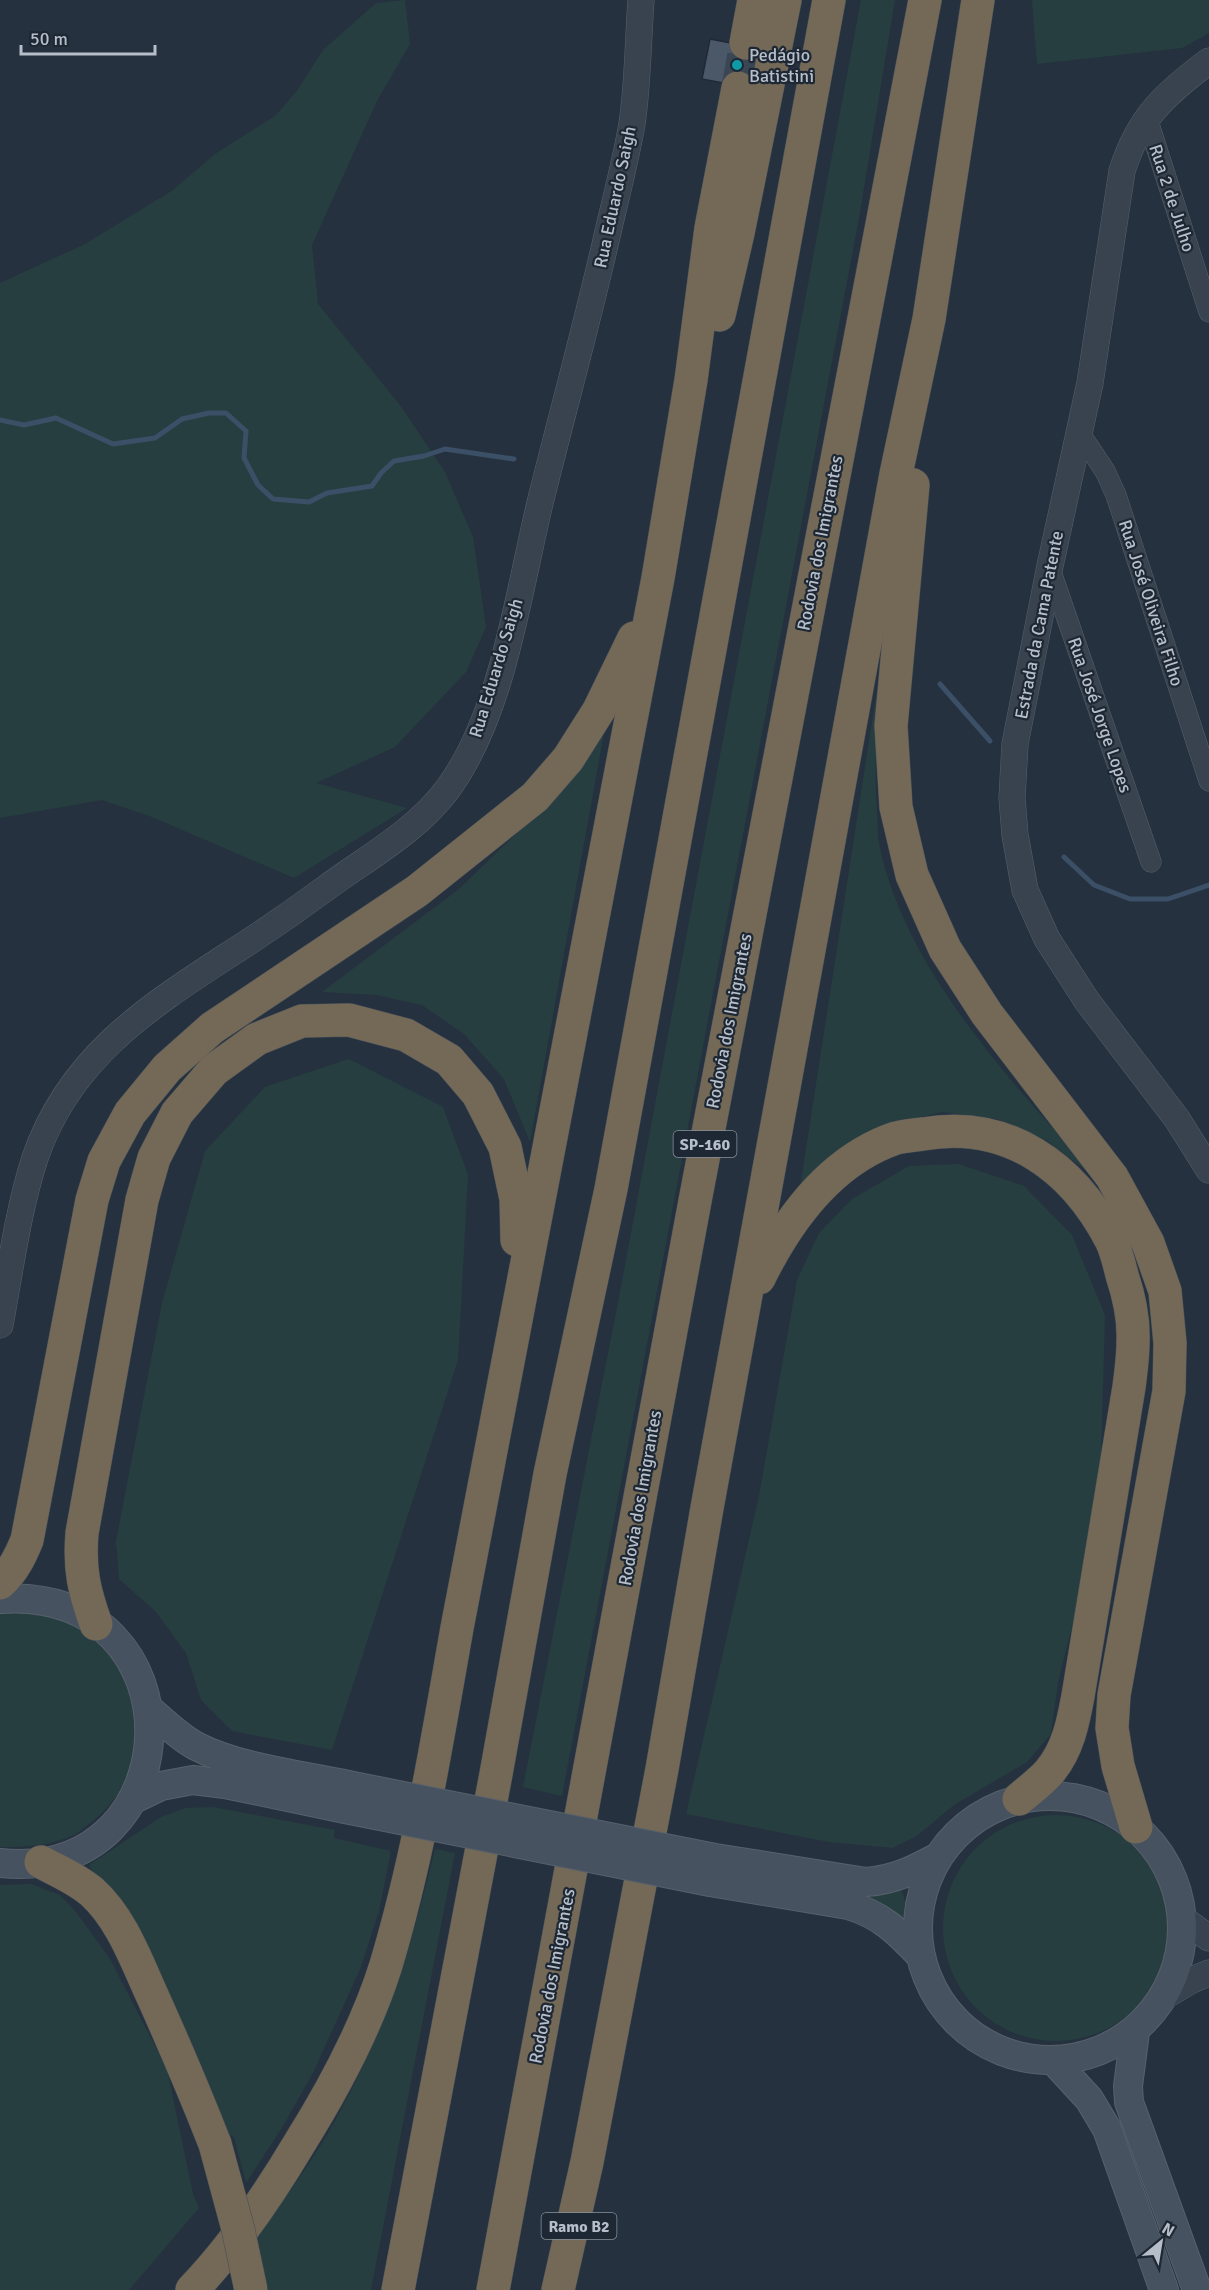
<svg xmlns="http://www.w3.org/2000/svg" width="1209" height="2290" font-family="Signika,sans-serif">
	<style>
		.green { fill: #273e40 }
		.lines { fill: none; stroke-linecap: round; stroke-linejoin: round }
		.stream { stroke: #3b4f67; stroke-width: 5 }
		.building { fill: #4b5867; stroke: #202a36; stroke-width: 1.5 }
		.motorway-tunnel { stroke: #3b4654; stroke-width: 33; stroke-dasharray: 33 16; stroke-linecap: butt }
		.minor-casing { stroke: #57616c; stroke-width: 21 }
		.tertiary-casing { stroke: #57616c; stroke-width: 27 }
		.secondary-casing { stroke: #57616c; stroke-width: 30 }
		.motorway-casing { stroke: #444e59; stroke-width: 34 }
		.minor { stroke: #39434f; stroke-width: 20 }
		.tertiary { stroke: #39434f; stroke-width: 26 }
		.secondary { stroke: #475261; stroke-width: 28 }
		.motorway { stroke: #746856; stroke-width: 33 }
		.secondary-bridge-casing { stroke: #57616c; stroke-width: 30; stroke-linecap: butt }
		.motorway-bridge-casing { stroke: #444e59; stroke-width: 34; stroke-linecap: butt }
		.secondary-bridge { stroke: #475261; stroke-width: 28 }
		.motorway-bridge { stroke: #746856; stroke-width: 33 }
		.culture-dot { fill: #0f9aa8; stroke: #1e2834; stroke-width: 2 }
		.labels { text-anchor: middle; stroke-width: 4.5; stroke-linejoin: round; paint-order: stroke }
		.shield { fill: #1e2834; stroke: #88919c; stroke-width: 1.5 }
		.shield-label { font-size: 16px; font-weight: bold; fill: #b5bec9 }
		.poi-label { font-size: 18px; fill: #b5bec9; stroke: #1e2834; text-anchor: start }
		.street-label { font-size: 18px; fill: #b5bec9; stroke: #1e2834 }
	</style>
	<rect width="100%" height="100%" fill="#25313f"/>
	<g class="green">
		<path d="M405 0 410 44 377 101 312 245 318 304 400 405 445 472 473 537 486 627 466 672 395 747 316 783 407 808 294 878 152 817 102 800 0 818V283L85 244 173 190 215 154 275 116 296 92 323 50 376 3Z"/>
		<path d="M861 0H895L859 218 562 1796 523 1787 620 1292Z"/>
		<path d="M1032 0H1209V33L1182 48 1037 64Z"/>
		<path d="M878 683C877 726 874 768 877 811 878 823 877 836 880 848 905 966 1007 1078 1087 1166L1093 1176 1046 1140 997 1119 942 1112 896 1123 799 1194Z"/>
		<path d="M604 733 530 1142 504 1079 464 1034 422 1005 376 995 322 992 459 889 557 794Z"/>
		<path d="M349 1059 443 1107 468 1175 458 1360 332 1750 232 1731 201 1700 186 1653 156 1612 119 1579 116 1541 162 1303 205 1151 265 1087Z"/>
		<path d="M958 1164 1024 1186 1072 1235 1105 1315 1101 1459 1087 1567 1058 1682 1051 1734 1027 1762 954 1805 918 1835 893 1848 829 1842 686 1814 759 1496 797 1280 819 1233 852 1199 909 1166Z"/>
		<path d="M0 1609C16 1610 40 1609 55 1613 60 1615 66 1619 71 1621 147 1661 162 1765 94 1820 88 1824 82 1830 76 1834 51 1846 27 1847 0 1847Z"/>
		<path d="M213 1807 335 1830 334 1838 391 1851 379 1911 361 1967 314 2071 283 2126 246 2183 234 2137 228 2134 143 1934 119 1902 96 1876 89 1865 161 1817 186 1808Z"/>
		<circle cx="1056" cy="1928" r="113"/>
		<path d="M435 1849 455 1853 371 2290H265L257 2238C284 2199 313 2161 336 2119 384 2031 412 1947 435 1849Z"/>
		<path d="M31 1884 60 1895 76 1912 110 1959 167 2069 193 2194 199 2208 129 2290H0V1885Z"/>
		<path d="M895 1890 902 1891 905 1902 902 1925 858 1894Z"/>
	</g>
	<g class="lines">
		<g class="stream">
			<path d="M0 420 24 425 56 418 113 444 155 438 182 419 209 413H226L246 431 244 458 258 485 273 499 309 502 327 493 372 486 381 473 394 461 424 456 445 449 514 459"/>
			<path d="M940 684 990 741"/>
			<path d="M1064 857 1094 885 1130 899H1168L1209 885"/>
		</g>
	</g>
	<path class="building" d="M710 39 772 51 765 91 702 79Z"/>
	<g class="lines">
		<path class="motorway-tunnel" d="M738 88 746 43"/>
		<defs>
			<g id="minor">
				<path d="M1147 118 1209 312"/>
				<path d="M1079 432 1105 471 1116 495 1209 781"/>
				<path d="M1050 569 1151 862"/>
			</g>
			<g id="tertiary">
				<path d="M1209 61C1165 94 1139 117 1122 171L1090 383 1050 566 1015 744 1012 798 1015 835 1025 890 1047 939 1087 1001 1177 1119 1209 1170"/>
				<path d="M0 1325C10 1271 18 1210 35 1158 69 1058 147 1008 230 954 263 933 295 911 326 888 368 857 415 832 447 790 503 714 518 594 540 503 563 410 589 317 610 223 618 190 626 158 632 124 638 83 638 41 641 0"/>
				<path d="M1183 1919 1209 1938"/>
				<path d="M1165 1996 1192 1980 1209 1973"/>
			</g>
			<g id="secondary">
				<path d="M0 1599C204 1585 194 1884 0 1863"/>
				<path d="M149 1709C164 1722 179 1737 196 1746 238 1768 302 1775 348 1785"/>
				<circle cx="1050" cy="1928" r="132"/>
				<path d="M132 1800 161 1786 193 1780 225 1784 345 1809"/>
				<path d="M715 1858 866 1882C894 1880 914 1870 938 1857"/>
				<path d="M710 1882 848 1905C881 1915 896 1930 920 1955"/>
				<path d="M1135 2032 1128 2086 1129 2102 1197 2290"/>
				<path d="M1054 2061 1089 2099 1107 2129 1164 2290"/>
			</g>
			<g id="motorway">
				<path d="M746 43 754 0"/>
				<path d="M719 315 738 233 785 0"/>
				<path d="M913 485 891 726 896 807 912 875 945 949 987 1014 1112 1177 1148 1243 1165 1291 1170 1343 1169 1391 1114 1695 1112 1728 1118 1766 1136 1827"/>
				<path d="M759 1278C788 1219 831 1160 896 1138 905 1136 914 1135 923 1134 1008 1119 1073 1167 1111 1240 1116 1250 1119 1263 1122 1275 1129 1296 1134 1320 1133 1342 1133 1357 1131 1372 1129 1387L1078 1696C1073 1723 1068 1749 1050 1771 1042 1781 1029 1790 1019 1799"/>
				<path d="M0 1583C13 1571 20 1557 27 1540L92 1200 104 1161 130 1113 167 1068 212 1028 417 891 535 797 568 759 599 710 634 638"/>
				<path d="M96 1624C84 1591 79 1569 82 1533L142 1200 154 1158 177 1113 214 1070 257 1039 302 1021 349 1020 406 1035 449 1060 478 1094 505 1147 516 1199 517 1240"/>
				<path d="M41 1862C58 1871 77 1879 92 1892 121 1918 136 1960 152 1995 174 2044 195 2093 215 2144"/>
				<path d="M192 2290C234 2246 268 2196 299 2144 334 2088 366 2029 386 1965 419 1855 437 1741 457 1628L658 578 691 380 711 228 738 88"/>
				<path d="M398 2290 496 1774 550 1474 611 1189 829 0"/>
				<path d="M493 2290 695 1201 925 0"/>
				<path d="M558 2290 587 2162 662 1769 707 1508 896 474 929 319 978 0"/>
			</g>
		</defs>
		<use href="#minor" class="minor-casing"/>
		<use href="#tertiary" class="tertiary-casing"/>
		<use href="#secondary" class="secondary-casing"/>
		<use href="#motorway" class="motorway-casing"/>
		<use href="#minor" class="minor"/>
		<use href="#tertiary" class="tertiary"/>
		<use href="#secondary" class="secondary"/>
		<use href="#motorway" class="motorway"/>
		<defs>
			<g id="secondary-bridge">
				<path d="M348 1785 715 1858"/>
				<path d="M345 1809 710 1882"/>
			</g>
			<path id="motorway-bridge" d="M215 2144 238 2229 251 2290"/>
		</defs>
		<use href="#secondary-bridge" class="secondary-bridge-casing"/>
		<use href="#motorway-bridge" class="motorway-bridge-casing"/>
		<use href="#secondary-bridge" class="secondary-bridge"/>
		<use href="#motorway-bridge" class="motorway-bridge"/>
	</g>
	<circle class="culture-dot" cx="737" cy="65" r="6"/>
	<g class="labels">
		<g class="shield">
			<rect x="673.5" y="1131" width="63" height="26" rx="4.5"/>
			<rect x="541.5" y="2213" width="75" height="26" rx="4.5"/>
		</g>
		<g class="shield-label">
			<text x="705" y="1150">SP-160</text>
			<text x="579" y="2232">Ramo B2</text>
		</g>
		<g class="poi-label">
			<text x="749" y="61">Pedágio<tspan x="749" dy="21">Batistini</tspan></text>
		</g>
		<g class="street-label">
			<text transform="translate(615 197) rotate(-78)" y="6">Rua Eduardo Saigh</text>
			<text transform="translate(1172 198) rotate(72)" y="6">Rua 2 de Julho</text>
			<text transform="translate(820 543) rotate(-79)" y="6">Rodovia dos Imigrantes</text>
			<text transform="translate(1151 603) rotate(72)" y="6">Rua José Oliveira Filho</text>
			<text transform="translate(1039 625) rotate(-79)" y="6">Estrada da Cama Patente</text>
			<text transform="translate(496 668) rotate(-73)" y="6">Rua Eduardo Saigh</text>
			<text transform="translate(1100 715) rotate(71)" y="6">Rua José Jorge Lopes</text>
			<text transform="translate(729 1021) rotate(-79)" y="6">Rodovia dos Imigrantes</text>
			<text transform="translate(640 1498) rotate(-80)" y="6">Rodovia dos Imigrantes</text>
			<text transform="translate(552 1976) rotate(-79)" y="6">Rodovia dos Imigrantes</text>
		</g>
	</g>
	<g transform="translate(1161 2242) rotate(30)" stroke="#1e2834" stroke-width="4.5" paint-order="stroke">
	<path d="M0-4.5L10 22L0 15L-10 22Z" fill="#b5bec9"/>
	<text y="-9" font-size="16" font-weight="bold" text-anchor="middle" fill="#b5bec9">N</text>
	</g>
	<path d="M21 45v9h134v-9" fill="none" stroke="#b5bec9" stroke-width="3"/>
	<text x="30" y="45" font-size="18" fill="#b5bec9" stroke="#1e2834" stroke-width="4.5" paint-order="stroke">50 m</text>
</svg>
